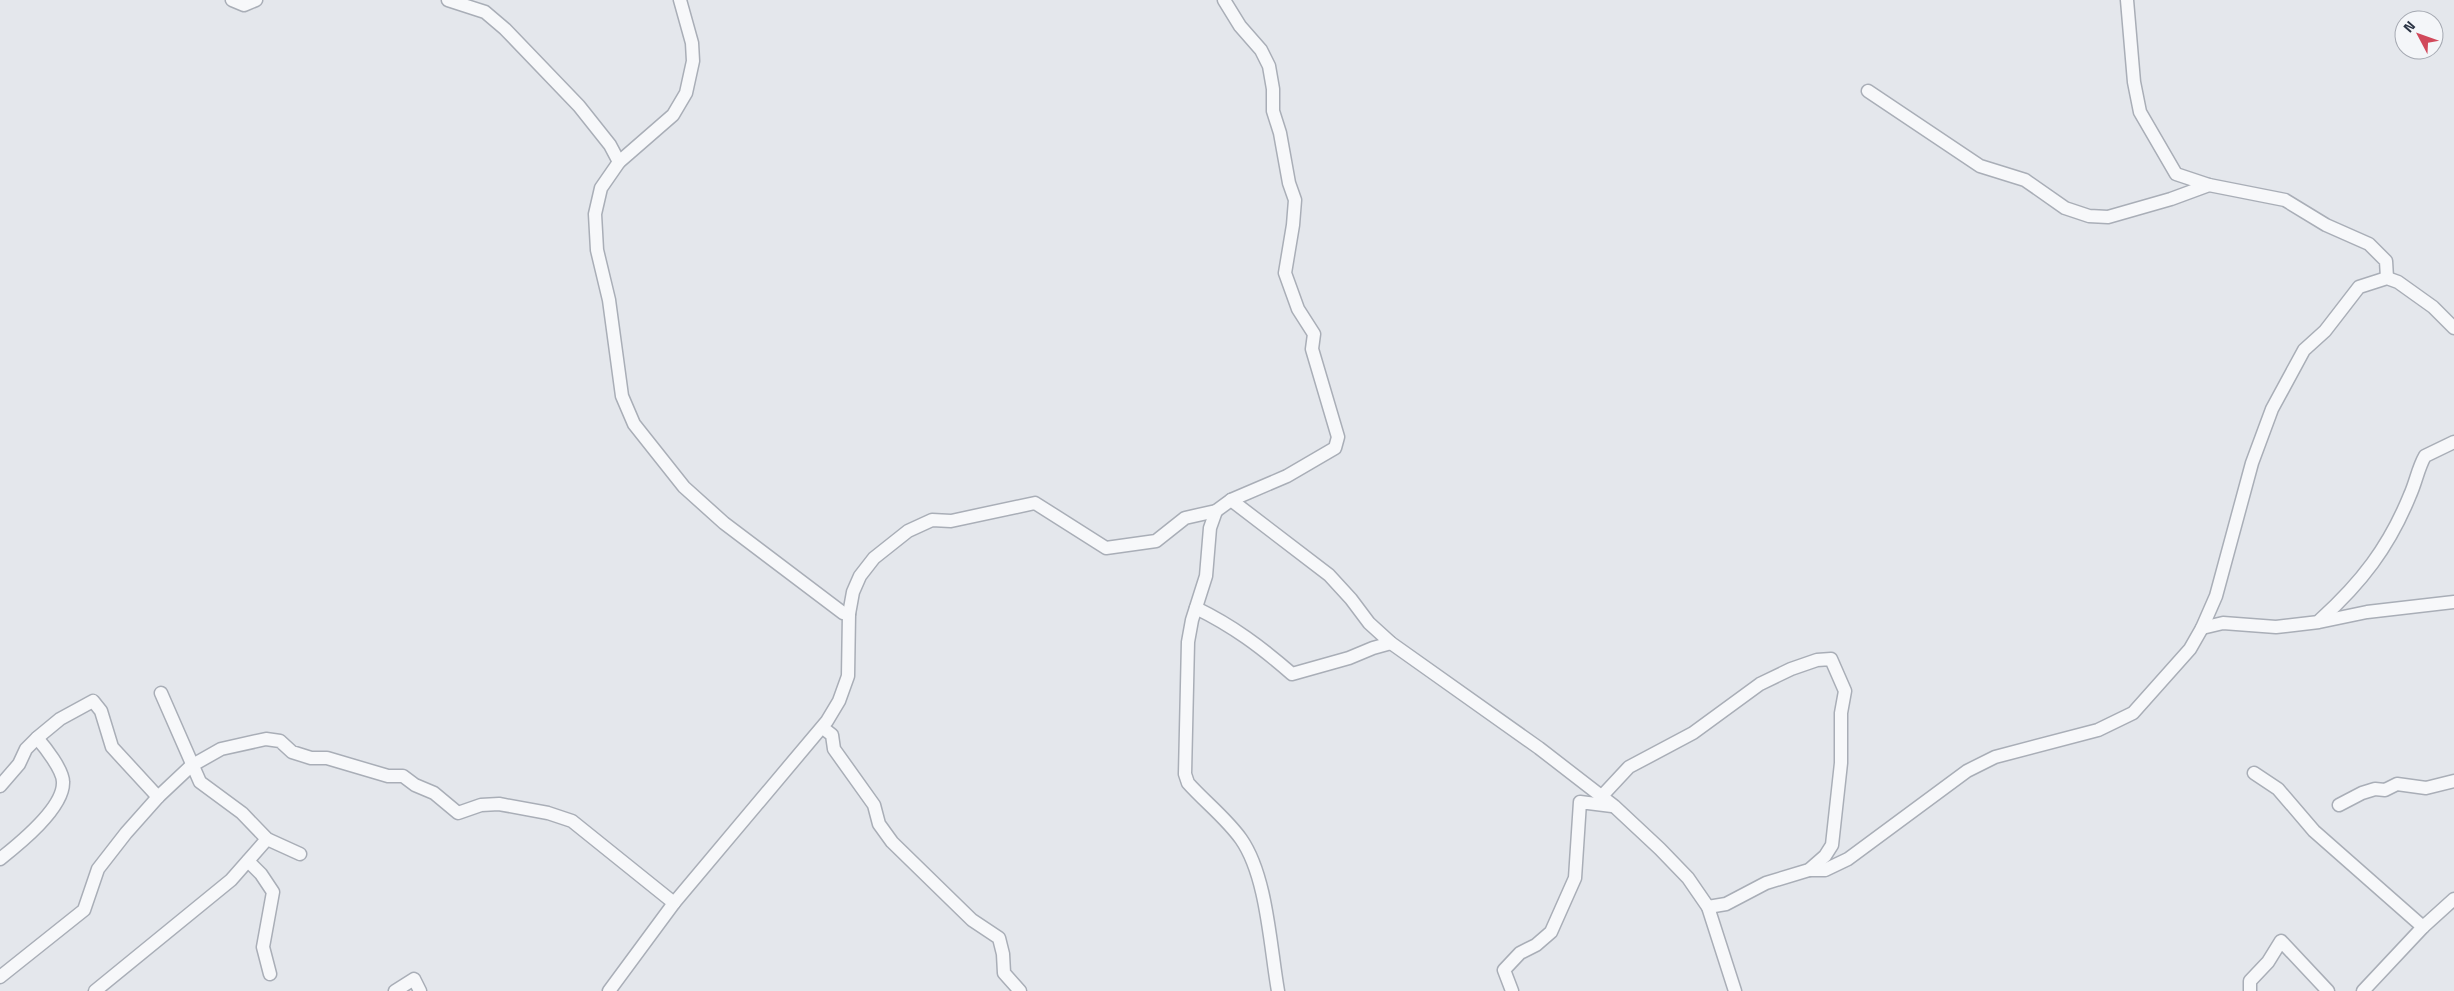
<svg xmlns="http://www.w3.org/2000/svg" width="2454" height="991" font-family="'Titillium Web',sans-serif">
	<style>
		.lines { fill: none; stroke-linecap: round; stroke-linejoin: round }
		.minor-casing { stroke: #a9aeb7; stroke-width: 15 }
		.minor { stroke: #f7f8fa; stroke-width: 12 }
	</style>
	<rect width="100%" height="100%" fill="#e4e7ec"/>
	<g class="lines">
		<defs>
			<g id="minor">
				<path d="M232 0 244 5 256 0"/>
				<path d="M448 0 485 12 505 29 579 106 610 145 619 162"/>
				<path d="M680 0 692 43 693 61 686 93 673 115 619 162 601 188 595 214 597 250 609 300 622 396 634 424 684 487 724 523 843 613 849 614"/>
				<path d="M2127 0 2134 82 2140 112 2176 174 2209 185"/>
				<path d="M1868 91 1980 166 2025 180 2065 208 2089 216 2108 217 2171 199 2209 185 2285 200 2326 225 2369 244 2386 261 2387 278"/>
				<path d="M1231 500 1329 575 1351 599 1369 623 1391 643 1539 748 1614 806 1660 849 1688 878 1708 907 1735 991"/>
				<path d="M1216 511 1210 528 1206 576 1192 620 1188 642 1185 774 1188 783C1205 802 1226 818 1241 839 1267 876 1270 946 1278 991"/>
				<path d="M1196 608C1233 626 1261 647 1292 674L1349 658 1373 648 1391 643"/>
				<path d="M2320 620C2361 583 2389 547 2410 495 2416 482 2418 468 2425 456L2454 442"/>
				<path d="M2202 628 2223 623 2276 627 2319 622 2367 612 2454 602"/>
				<path d="M161 693 200 782 242 813 267 839 300 854"/>
				<path d="M823 728 832 735 834 749 874 805 879 824 892 842 972 920 999 938 1003 954 1004 973 1020 991"/>
				<path d="M2254 773 2278 789 2314 831 2423 927"/>
				<path d="M0 786 19 764 26 749 37 738 60 719 93 701 101 711 112 747 158 797"/>
				<path d="M1601 797 1629 767 1693 733 1760 684 1791 669 1817 660 1831 659 1845 691 1841 713V763L1832 845 1825 856 1809 870 1766 883 1726 904 1708 907"/>
				<path d="M2339 805 2362 793 2375 789 2385 790 2397 784 2426 788 2454 781"/>
				<path d="M0 859C19 844 64 808 63 782 63 770 45 747 37 738"/>
				<path d="M248 861 261 874 273 892 263 947 270 974"/>
				<path d="M1809 870H1825L1848 859 1967 771 1995 757 2098 730 2133 713 2190 649 2202 628 2216 596 2252 463 2272 409 2304 350 2325 331 2359 287 2387 278 2398 282 2433 307 2454 328"/>
				<path d="M0 977 84 910 98 869 126 833 158 797 191 766 221 749 266 739 280 741 292 752 311 758H327L388 776H403L415 785 434 793 458 813 481 805 499 804 548 813 572 821 674 903"/>
				<path d="M95 991 231 880 267 839"/>
				<path d="M395 991 414 979 420 991"/>
				<path d="M609 991 674 903 827 721 839 701 848 676 849 614 853 592 860 576 874 558 908 531 932 520 951 521 1035 503 1106 548 1156 541 1185 518 1216 511 1231 500 1287 476 1335 448 1338 437 1312 349 1314 334 1298 309 1285 273 1293 225 1295 200 1289 183 1280 133 1273 111V89L1269 66 1261 50 1240 26 1224 0"/>
				<path d="M1512 991 1504 970 1520 953 1536 945 1551 932 1575 878 1580 802 1612 806"/>
				<path d="M2250 991V981L2268 962 2281 941 2328 991"/>
				<path d="M2363 991 2423 927 2454 899"/>
			</g>
		</defs>
		<use href="#minor" class="minor-casing"/>
		<use href="#minor" class="minor"/>
	</g>
	<g transform="translate(2419 35) rotate(311)"><circle r="24" fill="#f4f6f9" stroke="#a4a8b1"/>
	<path d="M0-4L9 19L0 12L-9 19Z" fill="#d1495b"/>
	<text y="-8" font-size="14" font-weight="bold" text-anchor="middle" fill="#2b3445">N</text>
	</g>
</svg>
